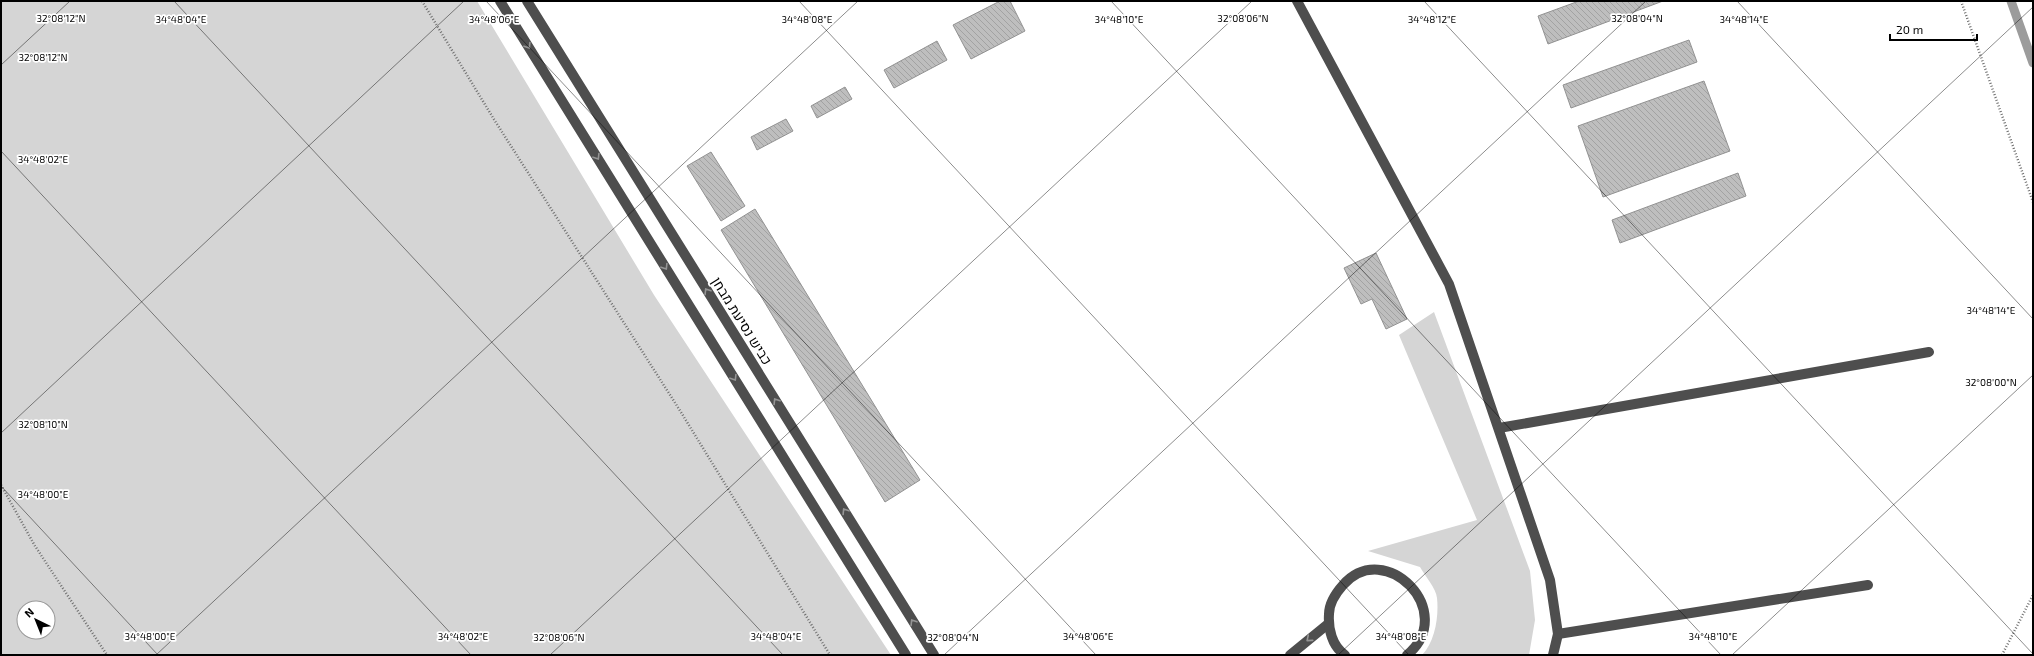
<svg xmlns="http://www.w3.org/2000/svg" width="2034" height="656" font-family="'Exo 2',Heebo,sans-serif">
	<style>
		.green { fill: #d5d5d5; fill-rule: evenodd }
		.lines { fill: none; stroke-linecap: round; stroke-linejoin: round }
		.stream { stroke: #9c9c9c; stroke-width: 9 }
		.building { fill: url(#building-back-hatch); stroke: #929292 }
		.path { stroke: #707070; stroke-width: 2.5; stroke-dasharray: 1 2; stroke-linecap: butt }
		.minor { stroke: #4e4e4e; stroke-width: 10 }
		.oneway { stroke: #959595 }
		.ticks { fill: none; stroke: #000; stroke-width: 1; stroke-opacity: 0.45 }
		.labels { text-anchor: middle; stroke-width: 3.5; stroke-linejoin: round; paint-order: stroke }
		.street-label { font-size: 14px; fill: #000; stroke: #fff }
		.ticks-label { font-size: 10px; text-anchor: middle; fill: #000; stroke: #fff; stroke-width: 3.5; stroke-linejoin: round; paint-order: stroke }
	</style>
	<defs>
		<pattern id="building-back-hatch" width="6" height="6" patternUnits="userSpaceOnUse"><rect width="6" height="6" fill="#bebebe"/><path d="M-1 5l2 2M0 0l6 6M5-1l2 2" fill="none" stroke="#a2a2a2"/></pattern>
	</defs>
	<rect width="100%" height="100%" fill="#fff"/>
	<g class="green">
		<path d="M1 1H477L654 295 891 655H1ZM24 608H48V632H24Z"/>
		<path d="M1434 312 1530 571 1535 620 1529 655H1422C1435 642 1439 616 1437 598 1436 588 1425 576 1420 567L1368 551 1477 520 1399 335Z"/>
	</g>
	<g class="lines">
		<path class="stream" d="M2011 1 2033 63"/>
	</g>
	<g class="building">
		<path d="M1000 1H1010L1025 31 971 59 953 25Z"/>
		<path d="M1579 1H1663L1548 44 1538 16Z"/>
		<path d="M1689 40 1697 62 1571 108 1563 85Z"/>
		<path d="M937 41 947 60 894 88 884 70Z"/>
		<path d="M1704 81 1730 151 1603 197 1578 126Z"/>
		<path d="M845 87 852 99 817 118 811 106Z"/>
		<path d="M786 119 793 131 757 150 751 137Z"/>
		<path d="M711 152 745 206 721 221 687 166Z"/>
		<path d="M1738 173 1746 196 1620 243 1612 220Z"/>
		<path d="M755 209 920 480 885 502 721 230Z"/>
		<path d="M1376 253 1407 319 1386 329 1372 299 1361 304 1344 268Z"/>
	</g>
	<g class="lines">
		<g class="path">
			<path d="M422 1 495 121 679 409 830 655"/>
			<path d="M1961 1 2033 202"/>
			<path d="M1 485 35 546 107 655"/>
			<path d="M2002 655 2033 595"/>
		</g>
		<g class="minor">
			<path d="M500 1 906 655"/>
			<path d="M527 1 934 655"/>
			<path d="M1297 1 1449 284 1550 580 1558 634 1553 655"/>
			<path d="M1499 428 1929 352"/>
			<path d="M1558 634 1868 585"/>
			<path d="M1290 655 1328 624"/>
			<path d="M1345 655C1332 646 1328 629 1329 614 1329 603 1335 594 1343 585 1385 537 1459 612 1407 655"/>
		</g>
	</g>
	<defs><path id="oneway-chevron" d="M-2-3.5L2.5 0L-2 3.5" fill="none" stroke-width="1.6" stroke-linecap="round" stroke-linejoin="round"/></defs>
	<g class="oneway">
		<use href="#oneway-chevron" transform="translate(528 46) rotate(58)"/>
		<use href="#oneway-chevron" transform="translate(597 157) rotate(58)"/>
		<use href="#oneway-chevron" transform="translate(665 267) rotate(58)"/>
		<use href="#oneway-chevron" transform="translate(707 291) rotate(-122)"/>
		<use href="#oneway-chevron" transform="translate(734 378) rotate(58)"/>
		<use href="#oneway-chevron" transform="translate(776 401) rotate(-122)"/>
		<use href="#oneway-chevron" transform="translate(845 511) rotate(-122)"/>
		<use href="#oneway-chevron" transform="translate(913 622) rotate(-122)"/>
		<use href="#oneway-chevron" transform="translate(1309 639) rotate(140)"/>
	</g>
	<path class="ticks" d="M174 1 783 655M486 1 1096 655M799 1 1409 655M1111 1 1721 655M1424 1 2033 654M1737 1 2033 319M1 65 70 1M1 151 471 655M1 433 464 1M1 486 158 655M156 655 858 1M550 655 1252 1M944 655 1646 1M1338 655 2033 7M1732 655 2033 375"/>
	<g class="labels">
		<g class="street-label">
			<text transform="translate(742 321) rotate(58)" y="5">כביש נסיעת מבחן</text>
		</g>
	</g>
	<g class="ticks-label">
		<text x="61" y="22">32°08'12"N</text>
		<text x="1243" y="22">32°08'06"N</text>
		<text x="1637" y="22">32°08'04"N</text>
		<text x="181" y="23">34°48'04"E</text>
		<text x="494" y="23">34°48'06"E</text>
		<text x="807" y="23">34°48'08"E</text>
		<text x="1119" y="23">34°48'10"E</text>
		<text x="1432" y="23">34°48'12"E</text>
		<text x="1744" y="23">34°48'14"E</text>
		<text x="43" y="61">32°08'12"N</text>
		<text x="43" y="163">34°48'02"E</text>
		<text x="1991" y="314">34°48'14"E</text>
		<text x="1991" y="386">32°08'00"N</text>
		<text x="43" y="428">32°08'10"N</text>
		<text x="43" y="498">34°48'00"E</text>
		<text x="150" y="640">34°48'00"E</text>
		<text x="463" y="640">34°48'02"E</text>
		<text x="776" y="640">34°48'04"E</text>
		<text x="1088" y="640">34°48'06"E</text>
		<text x="1401" y="640">34°48'08"E</text>
		<text x="1713" y="640">34°48'10"E</text>
		<text x="559" y="641">32°08'06"N</text>
		<text x="953" y="641">32°08'04"N</text>
	</g>
	<rect width="2034" height="656" fill="none" stroke="#000000" stroke-width="4"/>
	<g transform="translate(36 620) rotate(317)"><circle r="19" fill="#ffffff" stroke="#999999"/>
	<path d="M0-3L7 15L0 10L-7 15Z" fill="#000000"/>
	<text y="-6" font-size="11" font-weight="bold" text-anchor="middle" fill="#000000">N</text>
	</g>
	<path d="M1890 34v6h87v-6" fill="none" stroke="#000000" stroke-width="2"/>
	<text x="1896" y="34" font-size="12" fill="#000000" stroke="#ffffff" stroke-width="3" paint-order="stroke">20 m</text>
</svg>
